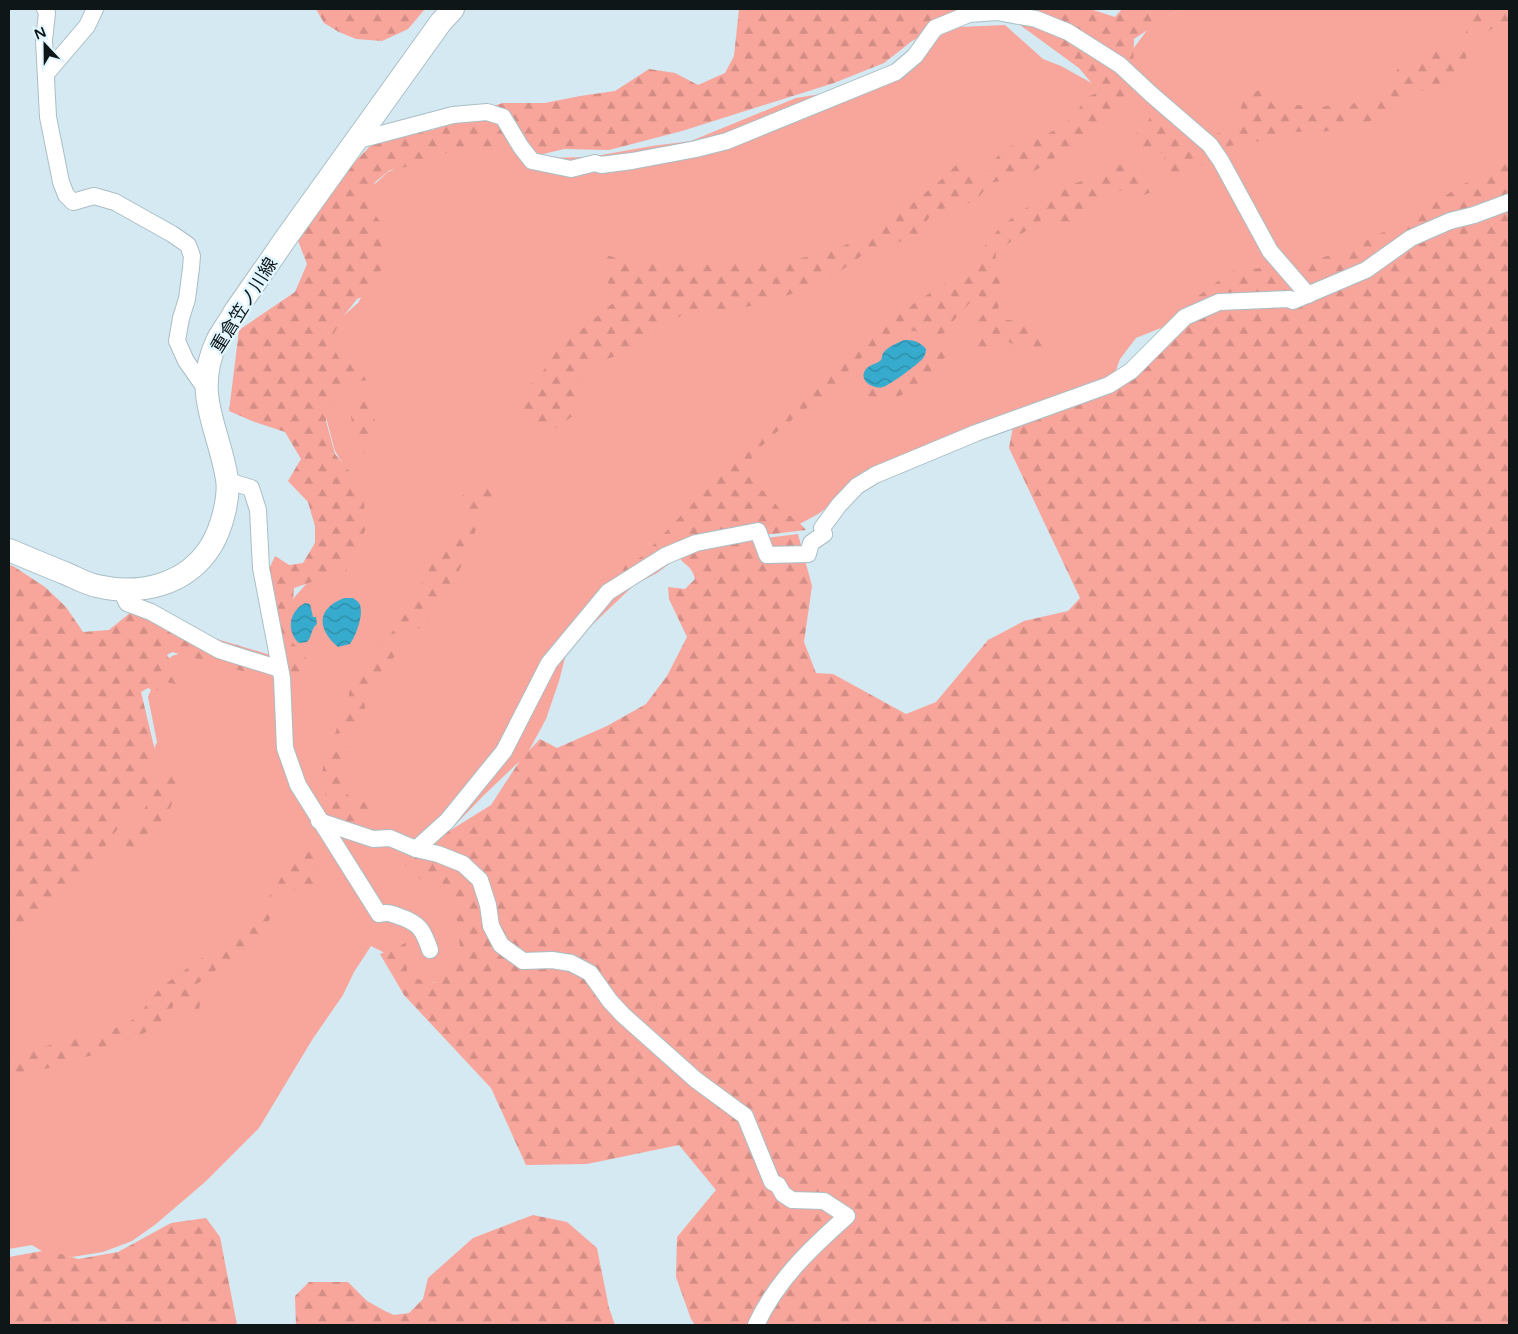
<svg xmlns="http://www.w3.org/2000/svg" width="1518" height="1334" font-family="'Varela Round','Noto Sans JP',sans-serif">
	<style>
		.grass { fill: #f8a59b }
		.forest { fill: url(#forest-firs) }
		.water { fill: url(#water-waves) }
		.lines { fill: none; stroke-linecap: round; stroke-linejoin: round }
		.minor-casing { stroke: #aabec5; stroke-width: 18 }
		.secondary-casing { stroke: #aabec5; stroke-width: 24 }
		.minor { stroke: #fff; stroke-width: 16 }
		.secondary { stroke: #fff; stroke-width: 22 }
		.labels { text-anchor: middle; stroke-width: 5; stroke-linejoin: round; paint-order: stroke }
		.street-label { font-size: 18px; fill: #0e1618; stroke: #e1f6fe }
	</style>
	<defs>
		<pattern id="forest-firs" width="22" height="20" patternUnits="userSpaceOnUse" patternTransform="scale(1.25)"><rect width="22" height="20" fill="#f8a59b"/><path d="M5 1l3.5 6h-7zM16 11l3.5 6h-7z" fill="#d38d85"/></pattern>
		<pattern id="water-waves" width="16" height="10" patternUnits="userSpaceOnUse" patternTransform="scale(1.25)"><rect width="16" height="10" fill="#37abcd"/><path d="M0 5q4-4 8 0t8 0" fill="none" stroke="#2d8aa5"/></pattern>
	</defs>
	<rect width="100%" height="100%" fill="#d4e9f1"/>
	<path class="grass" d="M1179 9H1509V204L1193 315 1136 338 1120 359 1112 381 843 496 818 514 796 526 705 537 657 573 634 585 591 626 566 654 559 681 546 719 527 754 483 796 458 822 440 837 451 890 463 918 466 957 437 982 404 987 387 954 371 946 354 972 343 995 312 1040 259 1128 205 1182 156 1224 132 1241 103 1252 72 1257 45 1253 32 1245 9 1249V930L146 768 157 742 148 697 160 667 172 656 191 650 276 677 286 641 292 600 307 583 361 494 335 451 327 421 325 343 332 326 358 303 368 285V213L365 193 388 172 420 157 454 149 485 148 540 158 590 157 652 146 691 141 796 98 840 91 912 61 943 34 960 27 1005 25 1043 59 1061 66 1097 86 1130 53 1148 29Z"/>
	<g class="forest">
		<path d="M316 9H425L408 29 382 41 356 39 339 32 324 23Z"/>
		<path d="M739 9H1090L1115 17 1122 9H1179L1134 39 1133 68 1121 110 1113 120 1036 170 1007 180 988 183C975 209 968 201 943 209 940 210 935 211 933 213 926 220 922 229 918 237L899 242 864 254 835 275 817 285 760 305 684 314 660 329 639 347 581 369 577 413 556 428 542 434 518 418 520 395 541 374 559 348 619 298 606 280 608 267 599 265 601 259 607 255 630 263 705 265 778 263 829 252 866 236 904 210 941 180 962 159 970 174 981 177 1005 147 1029 143 1063 126 1079 109 1085 98 1099 92 1079 68 1016 22 988 14 947 23 912 41 884 63 834 83 682 131 609 150 564 149 535 156 489 150H452L427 163 390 170 375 182 367 204 381 223 387 244 376 291 357 299 342 318 330 341 341 362 366 361 372 368 371 380 356 381 337 398 326 421 335 454 359 483 364 496 365 531 351 555 347 565V574L350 575V585L348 588H344L341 585 344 578 338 571 326 577 294 588 290 640 306 657 301 687 172 652 167 655C171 661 174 667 178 673 180 677 183 678 184 683L179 685 162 681 158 690 154 691 148 688 141 692 156 755 150 770 148 786 94 862 72 888 31 927 9 943V565L13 566 45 587 66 607 83 632 109 630 130 613 274 656 264 580 275 556 289 565 303 563 315 543V526L308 502 288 481 301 459 285 432 252 421 229 411 239 330 295 292 307 264 295 233 304 214 381 135 433 130 461 116 503 103H545L580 96 615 91 649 69 675 73 698 85 725 73 734 56Z"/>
		<path d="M1502 9H1509V24L1495 27 1485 33H1466V22L1476 13 1494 15 1501 12Z"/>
		<path d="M1430 48H1446L1453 53 1467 51 1465 66 1454 81 1397 98 1377 119 1335 131 1291 132 1266 140 1229 146 1204 163 1194 173 1173 177 1161 169 1165 155 1153 147H1140L1135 134 1144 130 1150 117 1148 105 1174 98 1184 114 1206 136 1219 133 1238 120 1243 99 1259 90H1270L1274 99 1272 104 1281 108 1295 105 1323 107 1333 104 1348 107 1357 101 1385 92 1389 82 1399 67C1416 66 1419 61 1430 48Z"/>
		<path d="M1509 160V1325H695L691 1319 676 1277 677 1237 716 1190 679 1145 587 1164 526 1165 491 1088 404 995 380 954 406 943 407 976 434 983 461 955 455 904 422 881 401 861 491 805 521 759 540 739 557 748 607 726 646 704 667 676 687 637 669 599 668 587 685 589 695 579C691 563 684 567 678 555L734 542 798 534 812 586 804 642 816 673 833 674 906 714 936 702 988 640 1024 621 1068 611 1080 598 1009 448 1016 411 1095 384 1147 361 1194 299 1232 271 1304 264 1353 247 1408 220 1460 186Z"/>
		<path d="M1130 161 1157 180 1151 192 1139 197 1119 190 1082 215 1077 221 1060 224 1044 218 996 252 995 269 1001 280 998 312 1003 319C1020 321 1038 328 1049 341L1040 352 1023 350 1000 337 993 339 994 344 986 353 978 354C969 335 973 329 984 313L983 303 978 294 954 320 946 332 933 338 915 331 904 330 883 340 856 362 835 386 779 430 752 455 751 477 757 486 766 493 784 514 794 517 806 530 773 534 699 535 681 540 624 573 623 570 627 562 636 560 644 555 717 477 732 453 764 426 774 414 834 364 916 302 976 263C982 256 983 248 987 242 1005 220 1033 202 1058 190 1069 185 1080 182 1091 177 1105 172 1116 165 1130 161Z"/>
		<path d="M943 347 947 350V355C938 367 903 398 889 401 881 403 874 400 867 396L865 392C872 387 881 389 889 387 903 382 925 360 935 348Z"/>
		<path d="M364 400 372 405 375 420 366 454 358 450 351 417V409Z"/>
		<path d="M480 486 492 487 498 492 496 500 488 507 477 527 450 593 443 601 430 602 428 612 429 624 422 628 401 629 395 638C401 660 388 658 383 673 382 677 382 682 381 685L369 689 361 685 358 691C365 702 370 714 359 725L345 722 339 734 344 746 352 747 343 763 339 765 345 782 346 793 351 798 367 803 372 813 367 822 342 823 330 812 321 778 327 746 336 732 339 716 349 704V692L359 679 362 670C378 649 397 629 410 606 430 573 434 545 466 520L459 505 465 490Z"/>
		<path d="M178 773 179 780 165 825 140 855 128 863 122 855 127 839 164 775Z"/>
		<path d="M308 844C315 857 322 868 317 883L296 889 282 898 265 927 239 953 193 987C198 999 205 1001 195 1015H190L185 1013 181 1006 175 1002 168 1017 141 1035 92 1055 45 1069 9 1076V1056L118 1027 136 1018 161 987 230 938 263 906 291 863Z"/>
		<path d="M533 1215 567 1222 597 1248 609 1308 615 1325H296L295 1296 309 1282H348L367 1301 385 1311 394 1315 409 1313 423 1299 428 1278 473 1238Z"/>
		<path d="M206 1218 220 1237 237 1325H9V1257L48 1250 78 1259 118 1252 171 1223Z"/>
	</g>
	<g class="water">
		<path d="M904 340C914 340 919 341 926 349 926 351 925 355 924 357 920 363 890 385 883 387 873 390 856 379 867 368 871 364 877 364 881 360 883 356 881 356 884 352 888 347 897 343 904 340Z"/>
		<path d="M344 598H353C355 600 358 601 359 603 365 612 356 636 350 644L338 647C317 629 316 609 344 598Z"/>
		<path d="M305 603 310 604 313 617H316L317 624C311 628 312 637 307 642L299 643C286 631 289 611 305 603Z"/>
	</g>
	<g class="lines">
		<defs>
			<g id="minor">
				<path d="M45 9 47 13 44 40 48 117 61 182 66 195 73 202 94 196 115 202 172 234 188 245 192 256 191 268 187 299 181 318 177 341 186 361 205 388"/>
				<path d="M46 74 87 26 95 9"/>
				<path d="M355 141 453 115 487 112 503 117 521 147 532 161 571 169 595 163 601 165 632 161 696 149 727 141 896 72 915 56 935 28 969 14 997 12 1036 19 1068 32 1120 65 1151 94 1210 145 1221 161 1270 251 1308 295"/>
				<path d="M228 481 251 488 258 510 261 568 282 678 285 748 298 785 379 914C387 912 390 913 398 916 419 923 423 929 430 950"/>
				<path d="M121 590 127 603 151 612 219 650 280 669"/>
				<path d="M319 821 373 839 390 838 416 849 438 854 463 864 480 880 488 905 491 926 501 945 523 961 552 960 571 963 590 973 610 1001 623 1015 696 1080 745 1116 772 1182 778 1185 783 1194 792 1200 824 1201 847 1216C810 1249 777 1280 756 1325"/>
				<path d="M416 849 447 821 504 751 549 663 608 592 665 556 696 543 758 531 767 555 808 554 811 543 824 534 822 528 839 505 857 486 875 475 976 433 1109 385 1131 371 1185 317 1219 302 1290 299 1293 301 1366 270 1411 238 1450 221 1474 215 1509 202"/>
			</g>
			<path id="secondary" d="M9 550C28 558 47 566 67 574 76 578 87 584 97 586 140 596 187 585 211 546 221 530 230 498 227 479 219 428 192 394 217 341 221 332 229 323 234 313 251 288 269 263 286 238 338 166 390 94 441 22L453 9"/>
		</defs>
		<use href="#minor" class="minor-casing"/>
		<use href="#secondary" class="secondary-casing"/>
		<use href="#minor" class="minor"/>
		<use href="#secondary" class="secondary"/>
	</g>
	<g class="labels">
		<g class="street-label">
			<text transform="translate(244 305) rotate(-58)" y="6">重倉笠ノ川線</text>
		</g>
	</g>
	<rect width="1518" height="1334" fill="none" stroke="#0e1618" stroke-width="20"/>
	<g transform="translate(45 45) rotate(338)" stroke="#e1f6fe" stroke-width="4" paint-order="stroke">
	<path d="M0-4L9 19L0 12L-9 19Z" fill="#0e1618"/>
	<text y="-8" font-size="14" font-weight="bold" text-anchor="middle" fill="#0e1618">N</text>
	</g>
</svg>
